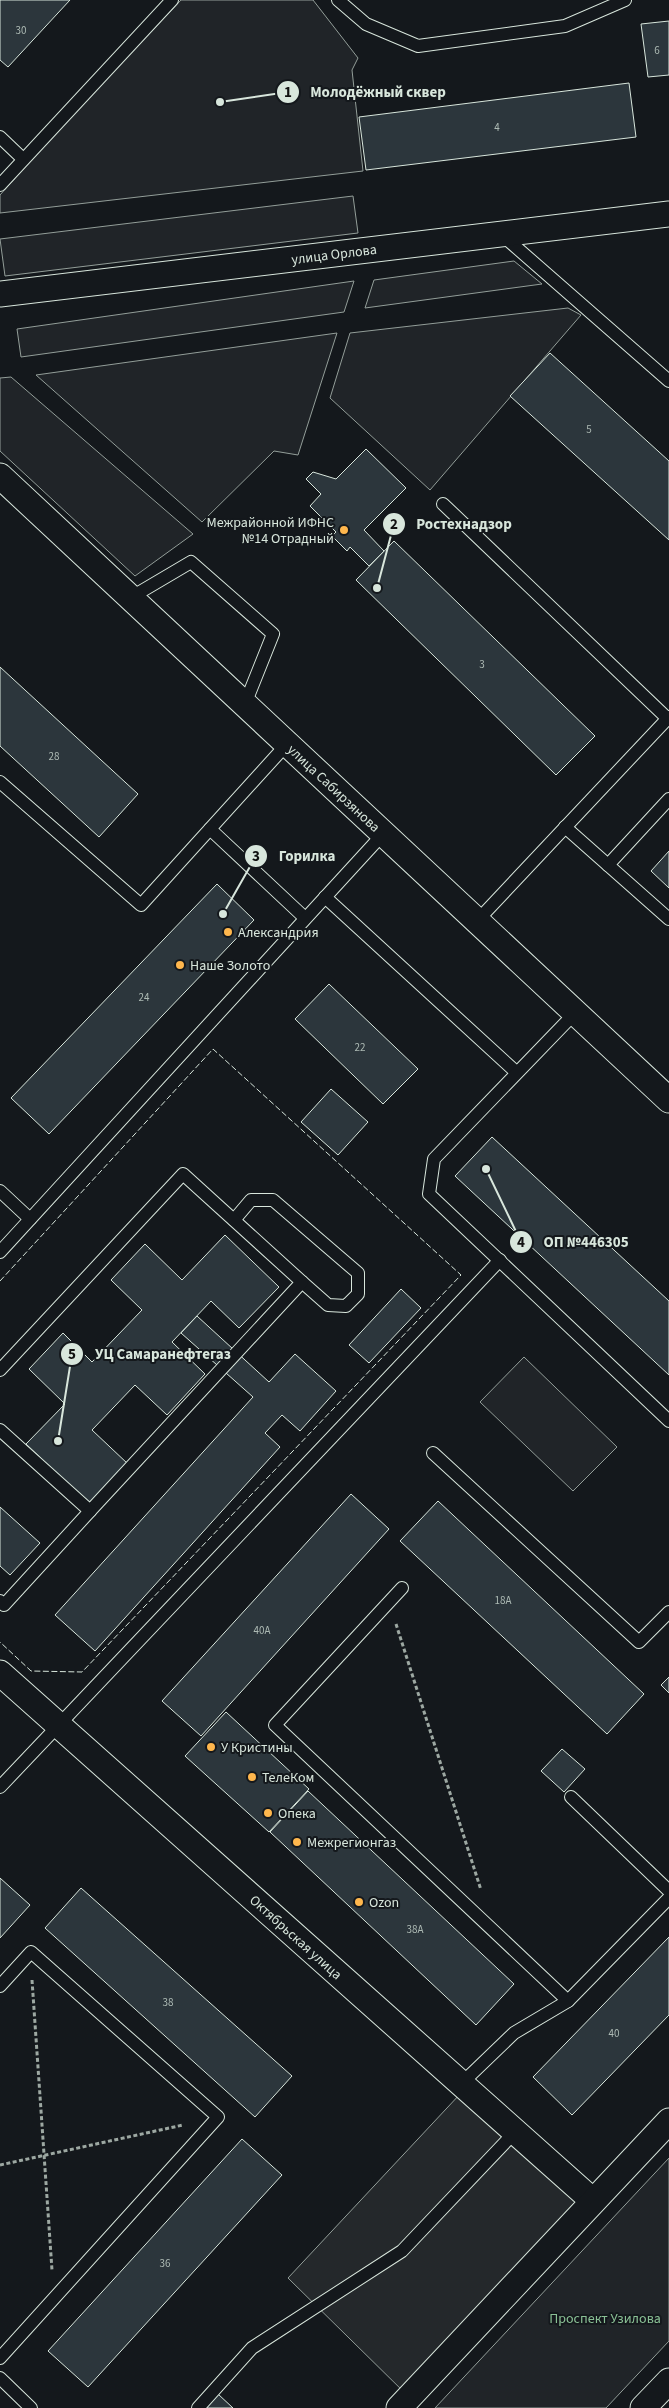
<svg xmlns="http://www.w3.org/2000/svg" width="669" height="2408" font-family="'Source Sans 3',sans-serif">
	<style>
		.green { fill: #202428; stroke: #939e99 }
		.parking { fill: #24282b; stroke: #939e99 }
		.building { fill: #2c363c; stroke: #d8e6dc }
		.lines { fill: none; stroke-linecap: round; stroke-linejoin: round }
		.lane-casing { stroke: #d8e6dc; stroke-width: 14 }
		.street-casing { stroke: #d8e6dc; stroke-width: 27 }
		.path { stroke: #9da8a2; stroke-width: 3; stroke-dasharray: 4 2.5; stroke-linecap: butt }
		.lane { stroke: #14181c; stroke-width: 12 }
		.street { stroke: #14181c; stroke-width: 25 }
		.fence { stroke: #d8e6dc; stroke-width: 1; stroke-dasharray: 6 2.5; stroke-linecap: butt }
		.poi-dot { fill: #ffb74d; stroke: #14181c; stroke-width: 2 }
		.labels { text-anchor: middle; stroke-width: 4; stroke-linejoin: round; paint-order: stroke }
		.number-label { font-size: 11px; fill: #adbab4 }
		.street-label { font-size: 14px; fill: #d8e6dc; stroke: #14181c }
		.poi-label { font-size: 14px; fill: #d8e6dc; stroke: #14181c; text-anchor: start }
		.park-label { font-size: 14px; fill: #8ac095; stroke: #14181c }
		.leader { fill: none; stroke: #d8e6dc; stroke-width: 2 }
		.callout-dot { fill: #d8e6dc; stroke: #14181c; stroke-width: 2 }
		.mark-label { font-size: 15px; text-anchor: middle; font-weight: bold; fill: #111 }
		.callout-label { font-size: 15px; text-anchor: middle; font-weight: bold; fill: #d8e6dc; stroke: #14181c; stroke-width: 4; stroke-linejoin: round; paint-order: stroke }
	</style>
	<rect width="100%" height="100%" fill="#14181c"/>
	<g class="green">
		<path d="M181 0H313L358 58 352 70 363 171 0 213V195L54 134Z"/>
		<path d="M353 196 358 233 5 276 0 239Z"/>
		<path d="M514 261 542 284 365 308 374 280Z"/>
		<path d="M354 281 344 312 21 357 17 329Z"/>
		<path d="M568 308 581 315 430 490 330 398 350 333Z"/>
		<path d="M337 333 298 455 274 451 202 522 36 375Z"/>
		<path d="M11 377 193 534 135 576 0 451V378Z"/>
		<path d="M524 1357 617 1447 573 1491 480 1402Z"/>
		<path d="M669 2158V2341L606 2408H435Z"/>
	</g>
	<path class="parking" d="M461 2093 585 2209 409 2397 288 2278Z"/>
	<g class="building">
		<path d="M0 0H70L8 67 0 60Z"/>
		<path d="M669 21V75L648 77 641 24Z"/>
		<path d="M629 83 636 137 366 170 359 117Z"/>
		<path d="M550 353 669 461V540L510 396Z"/>
		<path d="M366 449 406 488 364 530 384 551 369 566 350 547 347 551 332 536 336 532 310 506 321 494 306 479 313 472 336 479Z"/>
		<path d="M394 541 595 736 556 775 356 580Z"/>
		<path d="M0 667 138 794 99 837 0 746Z"/>
		<path d="M669 851V888L651 871Z"/>
		<path d="M217 884 254 920 49 1134 11 1098Z"/>
		<path d="M329 984 418 1069 383 1104 295 1019Z"/>
		<path d="M331 1089 368 1122 338 1155 301 1122Z"/>
		<path d="M492 1137 669 1301V1375L455 1176Z"/>
		<path d="M225 1235 279 1287 239 1328 211 1301 172 1342 205 1374 167 1415 135 1385 92 1430 128 1464 89 1504 26 1444 65 1404 29 1369 63 1333 92 1362 142 1310 111 1280 145 1244 182 1280Z"/>
		<path d="M401 1289 421 1308 369 1363 349 1345Z"/>
		<path d="M197 1316 269 1382 295 1354 336 1391 300 1431 282 1415 265 1433 280 1447 95 1651 55 1615 253 1397 181 1333Z"/>
		<path d="M351 1494 389 1529 201 1736 162 1701Z"/>
		<path d="M438 1501 644 1694 607 1734 400 1541Z"/>
		<path d="M0 1507 40 1543 10 1575 0 1566Z"/>
		<path d="M669 1677V1693L661 1685Z"/>
		<path d="M226 1712 309 1789 269 1832 185 1756Z"/>
		<path d="M562 1749 585 1769 564 1792 541 1771Z"/>
		<path d="M308 1791 514 1984 476 2025 270 1832Z"/>
		<path d="M0 1878 30 1905 0 1938Z"/>
		<path d="M81 1888 292 2076 255 2117 45 1928Z"/>
		<path d="M669 1937V2015L572 2115 533 2077Z"/>
		<path d="M242 2139 282 2175 88 2387 48 2351Z"/>
		<path d="M218 2394 233 2408H205Z"/>
	</g>
	<g class="lines">
		<defs>
			<g id="lane">
				<path d="M338 0 366 24 418 46 565 26 625 0"/>
				<path d="M0 137 23 159"/>
				<path d="M0 185 172 0"/>
				<path d="M501 234 669 381"/>
				<path d="M443 504 668 719"/>
				<path d="M130 598 191 562 273 634 245 704"/>
				<path d="M0 782 141 905 287 744"/>
				<path d="M565 827 669 919"/>
				<path d="M210 829 305 918"/>
				<path d="M608 865 669 799"/>
				<path d="M325 897 516 1072"/>
				<path d="M477 921 669 717"/>
				<path d="M574 1014 434 1159 429 1194 669 1421"/>
				<path d="M0 1191 30 1219"/>
				<path d="M234 1220 251 1200H273L358 1273V1294L346 1306 328 1305 302 1282"/>
				<path d="M0 1252 383 834"/>
				<path d="M0 1370 183 1174 302 1282 90 1511 0 1430"/>
				<path d="M433 1453 639 1642 669 1612"/>
				<path d="M402 1588 275 1725 568 2001"/>
				<path d="M0 1601 4 1605 90 1511"/>
				<path d="M0 1787 500 1260"/>
				<path d="M571 1797 669 1891"/>
				<path d="M0 1986 31 1952 218 2117 0 2358"/>
				<path d="M461 2084 514 2033 568 2001 669 1898"/>
				<path d="M0 2378 31 2408"/>
				<path d="M198 2408 252 2348 402 2251 515 2132"/>
			</g>
			<g id="street">
				<path d="M0 294 669 214"/>
				<path d="M0 476 669 1100"/>
				<path d="M0 1673 593 2201"/>
				<path d="M399 2408 669 2121"/>
				<path d="M643 2408 669 2381"/>
			</g>
		</defs>
		<use href="#lane" class="lane-casing"/>
		<use href="#street" class="street-casing"/>
		<g class="path">
			<path d="M396 1624 481 1890"/>
			<path d="M32 1980 52 2270"/>
			<path d="M0 2165 183 2125"/>
		</g>
		<use href="#lane" class="lane"/>
		<use href="#street" class="street"/>
		<path class="fence" d="M0 1281 213 1049 461 1275 82 1672 31 1671 0 1642"/>
	</g>
	<g class="poi-dot">
		<circle cx="344" cy="530" r="5"/>
		<circle cx="228" cy="932" r="5"/>
		<circle cx="180" cy="965" r="5"/>
		<circle cx="211" cy="1747" r="5"/>
		<circle cx="252" cy="1777" r="5"/>
		<circle cx="268" cy="1813" r="5"/>
		<circle cx="297" cy="1842" r="5"/>
		<circle cx="359" cy="1902" r="5"/>
	</g>
	<g class="labels">
		<g class="number-label">
			<text x="21" y="34">30</text>
			<text x="657" y="54">6</text>
			<text x="497" y="131">4</text>
			<text x="589" y="433">5</text>
			<text x="482" y="668">3</text>
			<text x="54" y="760">28</text>
			<text x="144" y="1001">24</text>
			<text x="360" y="1051">22</text>
			<text x="503" y="1604">18А</text>
			<text x="262" y="1634">40А</text>
			<text x="415" y="1933">38А</text>
			<text x="168" y="2006">38</text>
			<text x="614" y="2037">40</text>
			<text x="165" y="2267">36</text>
		</g>
		<g class="street-label">
			<text transform="translate(334 254) rotate(-7)" y="5">улица Орлова</text>
			<text transform="translate(334 788) rotate(43)" y="5">улица Сабирзянова</text>
			<text transform="translate(296 1937) rotate(42)" y="5">Октябрьская улица</text>
		</g>
		<g class="poi-label">
			<text x="334" y="527" text-anchor="end">Межрайонной ИФНС<tspan x="334" dy="16">№14 Отрадный</tspan></text>
			<text x="238" y="937">Александрия</text>
			<text x="190" y="970">Наше Золото</text>
			<text x="221" y="1752">У Кристины</text>
			<text x="262" y="1782">ТелеКом</text>
			<text x="278" y="1818">Опека</text>
			<text x="307" y="1847">Межрегионгаз</text>
			<text x="369" y="1907">Ozon</text>
		</g>
		<g class="park-label">
			<text x="605" y="2323">Проспект Узилова</text>
		</g>
	</g>
	<path class="leader" d="M220 102L288 92M377 588L394 524M223 914L256 856M486 1169L521 1242M58 1441L72 1354"/>
	<g class="callout-dot">
		<circle cx="220" cy="102" r="5"/>
		<circle cx="377" cy="588" r="5"/>
		<circle cx="223" cy="914" r="5"/>
		<circle cx="486" cy="1169" r="5"/>
		<circle cx="58" cy="1441" r="5"/>
		<circle cx="288" cy="92" r="12"/>
		<circle cx="394" cy="524" r="12"/>
		<circle cx="256" cy="856" r="12"/>
		<circle cx="521" cy="1242" r="12"/>
		<circle cx="72" cy="1354" r="12"/>
	</g>
	<g class="mark-label">
		<text x="288" y="97">1</text>
		<text x="394" y="529">2</text>
		<text x="256" y="861">3</text>
		<text x="521" y="1247">4</text>
		<text x="72" y="1359">5</text>
	</g>
	<g class="callout-label">
		<text x="378" y="97">Молодёжный сквер</text>
		<text x="464" y="529">Ростехнадзор</text>
		<text x="307" y="861">Горилка</text>
		<text x="586" y="1247">ОП №446305</text>
		<text x="163" y="1359">УЦ Самаранефтегаз</text>
	</g>
</svg>
